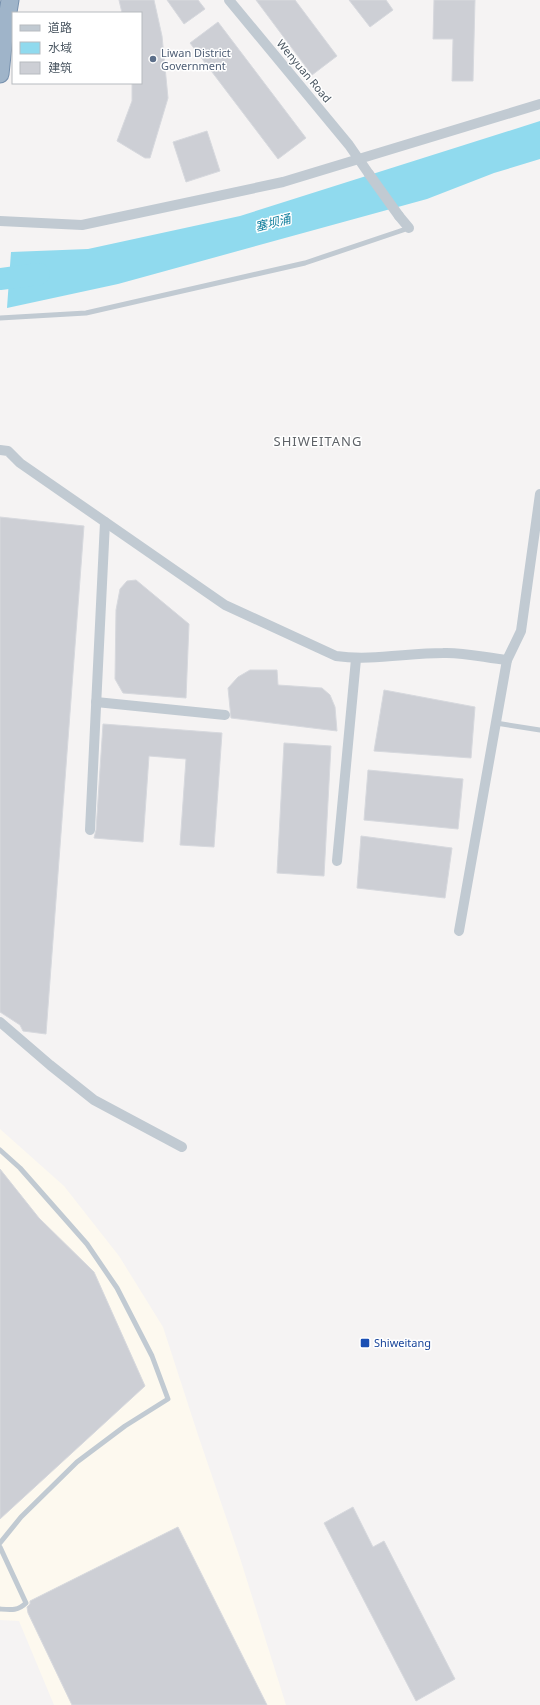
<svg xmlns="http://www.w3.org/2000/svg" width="540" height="1705" font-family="'Noto Sans','Noto Sans SC',sans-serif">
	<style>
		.commercial { fill: #fdf9ef }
		.water { fill: #90daee }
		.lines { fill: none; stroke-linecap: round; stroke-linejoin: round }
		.river { stroke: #90daee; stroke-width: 22 }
		.building { fill: #cdcfd5; stroke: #d7d9de }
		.trunk-casing { stroke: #7690ad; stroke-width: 19 }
		.service { stroke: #c1cad2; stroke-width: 5 }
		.minor { stroke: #c1cad2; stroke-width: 10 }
		.trunk { stroke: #9fb4c9; stroke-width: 17 }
		.minor-bridge { stroke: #c1cad2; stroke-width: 10 }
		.service-dot { fill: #5c6f8a; stroke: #fff; stroke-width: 1.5 }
		.transit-dot { fill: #1a4fb4; stroke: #fff; stroke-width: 1.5 }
		.labels { text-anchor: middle; stroke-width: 3; stroke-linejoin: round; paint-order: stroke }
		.service-label { font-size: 11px; fill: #4e5e75; stroke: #fff; text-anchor: start }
		.street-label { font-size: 11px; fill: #4a5661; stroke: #fff }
		.transit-label { font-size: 11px; fill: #164399; stroke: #fff; text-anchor: start }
		.water-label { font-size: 12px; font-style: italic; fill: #0c7c9b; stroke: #fff }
		.quarter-label { font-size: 13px; letter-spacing: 1px; fill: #5f6368; stroke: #fff }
	</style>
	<rect width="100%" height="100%" fill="#f5f3f3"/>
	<path class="commercial" d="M0 1129 64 1186 119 1256 163 1327 198 1435 240 1558 286 1705H54L19 1621 0 1620Z"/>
	<path class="water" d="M540 121V159L494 173 427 199 118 284 7 308 11 252 88 249 240 216Z"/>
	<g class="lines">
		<path class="river" d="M0 279 39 274"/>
	</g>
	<g class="building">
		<path d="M119 0H154L162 36 168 98 150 158H145L117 141 132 101V83H141V13H122Z"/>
		<path d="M167 0H198L205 9 184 24Z"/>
		<path d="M256 0H295L337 56 312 75Z"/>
		<path d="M349 0H386L393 10 370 27Z"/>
		<path d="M434 0H475L473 81H452L453 39H433Z"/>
		<path d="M218 22 306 138 278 159 190 43Z"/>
		<path d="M207 131 220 171 186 182 173 142Z"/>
		<path d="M0 517 84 526 46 1034 23 1031 20 1025 0 1012Z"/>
		<path d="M136 580 189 624 186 698 123 693 115 679 116 610 120 589 127 581Z"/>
		<path d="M250 670H277L278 685 322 688 330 695 335 707 337 731 231 718 228 688 238 677Z"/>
		<path d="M384 690 475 707 471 758 374 751Z"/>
		<path d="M103 724 222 733 214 847 180 845 186 759 149 756 143 842 94 838 96 830Z"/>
		<path d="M284 743 331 746 324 876 277 873Z"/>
		<path d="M368 770 463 779 458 829 364 820Z"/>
		<path d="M361 836 452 848 445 898 357 888Z"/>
		<path d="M0 1169 39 1218 94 1272 145 1386 0 1519Z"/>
		<path d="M353 1507 373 1547 384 1541 455 1679 416 1701 324 1523Z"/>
		<path d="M178 1527 267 1705H72L28 1613 27 1607 30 1604V1601Z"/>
	</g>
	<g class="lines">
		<defs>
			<path id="trunk" d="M0 74 4 36 10 0"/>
		</defs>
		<use href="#trunk" class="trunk-casing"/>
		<g class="service">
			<path d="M0 318 86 313 305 263 409 228"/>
			<path d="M496 723 540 730"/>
			<path d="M0 1150 20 1168 87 1244 117 1288 152 1356 168 1399 125 1426 77 1462 21 1517 0 1543"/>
			<path d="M0 1547 26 1603C18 1611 11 1610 0 1609"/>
		</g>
		<g class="minor">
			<path d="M229 0 349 145 369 174"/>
			<path d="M399 216 409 228"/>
			<path d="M0 221 82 225 283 182 540 104"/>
			<path d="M0 450 8 451 20 463 225 605 336 656C371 661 408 653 443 653 464 652 486 658 507 660"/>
			<path d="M96 702 225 715"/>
			<path d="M90 830 105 522"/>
			<path d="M337 861 356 659"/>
			<path d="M459 931 507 660 521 631 540 494"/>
			<path d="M0 1022 50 1065 94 1100 182 1147"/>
		</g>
		<use href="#trunk" class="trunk"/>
		<path class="minor-bridge" d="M369 174 399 216"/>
	</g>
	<circle class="service-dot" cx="153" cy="59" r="4"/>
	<rect class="transit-dot" x="360" y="1338" width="10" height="10" rx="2"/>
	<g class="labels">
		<g class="service-label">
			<text x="161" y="57">Liwan District<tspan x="161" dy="13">Government</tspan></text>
		</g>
		<g class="street-label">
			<text transform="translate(304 71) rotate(50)" y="4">Wenyuan Road</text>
		</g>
		<g class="transit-label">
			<text x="374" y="1347">Shiweitang</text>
		</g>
		<g class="water-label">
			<text transform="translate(273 223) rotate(-14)" y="4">塞坝涌</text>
		</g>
		<g class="quarter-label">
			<text x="318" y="446">SHIWEITANG</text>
		</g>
	</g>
	<rect x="12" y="12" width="130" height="72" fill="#ffffff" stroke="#b7bbc0"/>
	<rect x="20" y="25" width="20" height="6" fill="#c1cad2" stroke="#b7bbc0"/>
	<text x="48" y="32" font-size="12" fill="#4a5661">道路</text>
	<rect x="20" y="42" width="20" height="12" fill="#90daee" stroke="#b7bbc0"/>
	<text x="48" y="52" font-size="12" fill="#4a5661">水域</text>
	<rect x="20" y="62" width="20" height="12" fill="#cdcfd5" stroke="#b7bbc0"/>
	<text x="48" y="72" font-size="12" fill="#4a5661">建筑</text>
</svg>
